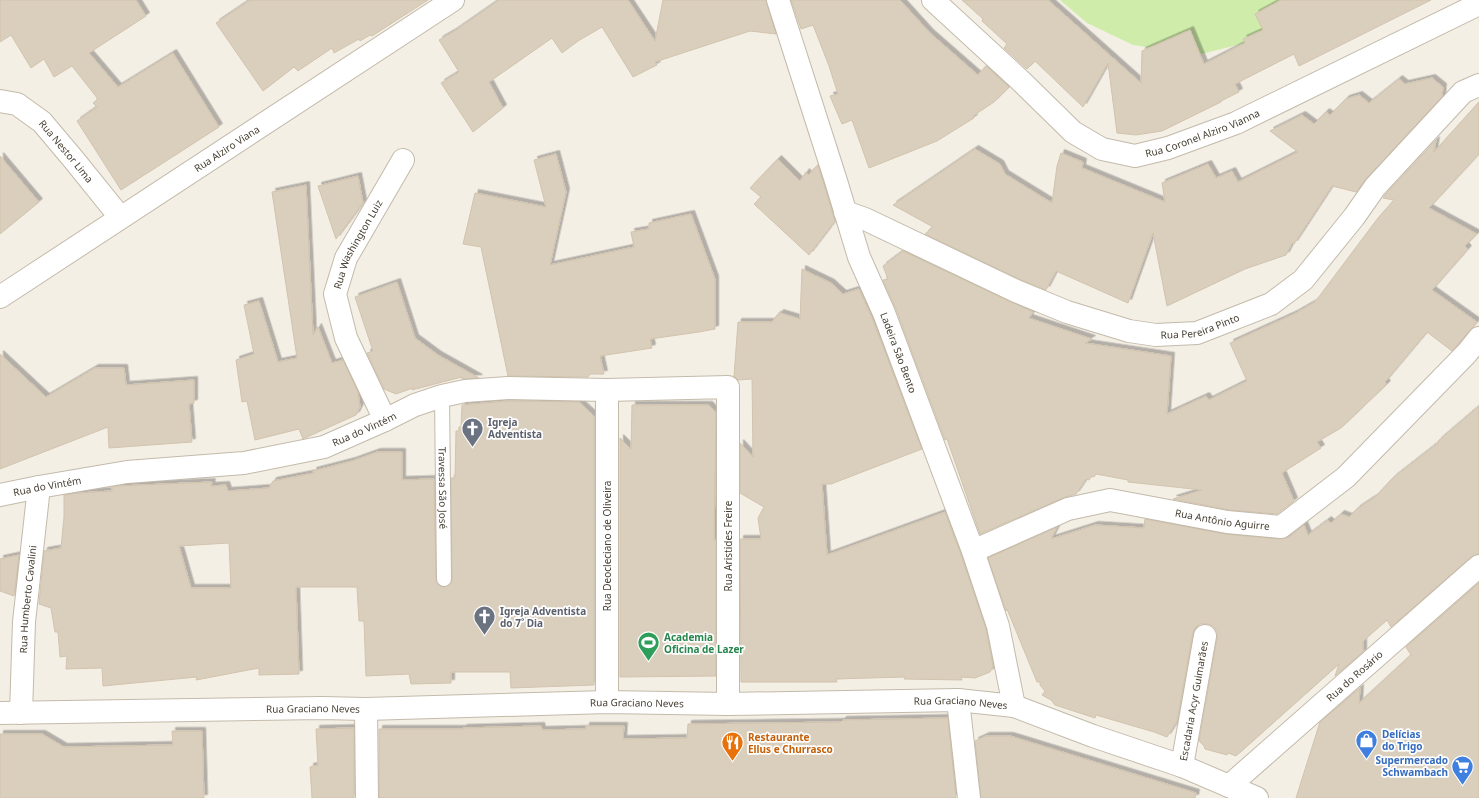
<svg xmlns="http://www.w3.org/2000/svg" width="1479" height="798" font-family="'Noto Sans',sans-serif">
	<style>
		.green { fill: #cfecab }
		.building { fill: #dacebd; stroke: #d2c3ac; fill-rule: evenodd; filter: url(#shadow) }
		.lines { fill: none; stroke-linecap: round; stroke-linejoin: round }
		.lane-casing { stroke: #c3baaa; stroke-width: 16 }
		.street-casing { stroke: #c3baaa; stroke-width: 24 }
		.lane { stroke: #fff; stroke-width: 14 }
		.street { stroke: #fff; stroke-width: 22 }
		.labels { text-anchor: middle; stroke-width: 3.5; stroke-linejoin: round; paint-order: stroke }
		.street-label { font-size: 10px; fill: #474034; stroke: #fff }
		.worship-label { font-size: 10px; font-weight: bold; fill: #5b616d; stroke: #fff; text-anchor: start }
		.leisure-label { font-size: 10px; font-weight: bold; fill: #27864d; stroke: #fff; text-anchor: start }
		.shop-label { font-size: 10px; font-weight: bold; fill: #366cbe; stroke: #fff; text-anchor: start }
		.food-label { font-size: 10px; font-weight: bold; fill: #c56008; stroke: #fff; text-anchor: start }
	</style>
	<defs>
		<filter id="shadow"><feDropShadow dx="3.5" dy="-3.5" stdDeviation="0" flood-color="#0004"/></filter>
	</defs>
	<rect width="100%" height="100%" fill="#f4efe5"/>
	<path class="green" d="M1060 0H1304L1272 36 1198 55 1133 45 1087 23Z"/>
	<g class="building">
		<path d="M0 0H136L146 16 89 53 118 87 173 53 219 127 121 190 77 121 97 107 93 103 98 99 72 66 54 77 44 59 31 68 11 35 0 42Z"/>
		<path d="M250 0H428L372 36 370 35 360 41 359 39 334 53 332 48 298 71 294 67 263 91 216 23Z"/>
		<path d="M499 0H628L655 41 663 0H766L776 34 750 31 655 62 657 65 633 77 602 27 578 41 562 53 552 38 489 82 503 108 473 132 441 83 459 72 439 40 453 32Z"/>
		<path d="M791 0H900L930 33 978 75 986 66 1009 87 994 102 973 116 974 118 937 141 869 168 852 120 842 124 830 96 838 94 829 66 813 25 801 29Z"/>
		<path d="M962 0H1048L1141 83 1142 51 1190 30 1204 64 1245 43 1243 39 1263 30 1255 14 1281 0H1431L1299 66 1294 54 1235 84 1239 92 1221 101V102L1162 131 1136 135 1117 133 1108 63 1083 107 1035 61 1027 69 1004 48 1007 44 982 21 983 19Z"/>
		<path d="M1432 78 1443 87 1442 97 1366 179 1356 192 1332 186 1294 244 1292 243 1286 255 1245 269 1167 306 1153 233 1128 303 1056 271 1046 290 1021 280 925 234 933 227 893 205 975 149 1000 164 1005 174 1052 203 1057 166 1061 153 1083 162 1082 168 1165 202 1162 183 1208 164 1216 178 1232 171 1238 182 1298 152 1270 131 1302 115 1314 124 1326 112 1330 115 1346 99 1359 95 1369 103 1399 79 1405 84Z"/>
		<path d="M1479 102V154L1429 208 1477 234 1465 246 1468 249 1432 290 1477 322 1452 351 1427 332 1385 382 1387 384 1341 428 1317 442 1321 448 1282 473 1294 501 1277 514 1229 510 1173 499 1202 490 1128 482V480L1096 474 1094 477 1092 476 1089 480 1086 479 1076 494 1063 498 980 534 947 439 945 440 896 309 883 280 888 279 883 266 903 251 1011 302 1033 312 1029 318 1092 339 1085 343 1171 356 1167 414 1206 396 1209 400 1247 381 1230 343 1294 314 1315 302 1378 218 1394 200 1383 198 1385 195 1436 140 1434 152Z"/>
		<path d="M556 154 566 192 550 265 634 247 631 232 649 229V223L691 214 715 279V329L699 332 650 339 652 348 600 356 604 374H590L588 377 508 376 481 247 463 244 475 193 546 207 534 160Z"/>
		<path d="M0 156 39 202 0 234Z"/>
		<path d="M778 159 800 181 806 172 808 175 818 165 835 221 809 255 754 204 761 197 750 188Z"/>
		<path d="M358 176 363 203 336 239 318 186Z"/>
		<path d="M306 185 313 335 318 327 332 363 343 360 358 392 360 407 356 415 305 438 303 439 299 429 255 440 247 401 242 402 236 360 254 354 244 305 259 301 278 362 297 358 272 192Z"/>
		<path d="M802 269 831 283 843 294 859 289 872 318 922 449 831 484H822L827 555 945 512 961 555 986 629 993 666 990 672 975 678 961 677 962 680 904 679 905 677 836 679 837 682H741L740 539H761L758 518 764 507 740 493V443L753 457 752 379 738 380 734 376 738 322H772L777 315H779L780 313 800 319Z"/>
		<path d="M397 282 415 338 438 355 479 378 462 379V377L412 390 413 388 396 394 384 389 367 353 373 351 355 297Z"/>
		<path d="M0 354 46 397 95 368H124L126 385 194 380V403L189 404 192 442 109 448 108 427 0 469Z"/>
		<path d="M508 401 579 402 594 416V685L511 688 510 672H451V683L411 684 409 674 366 676 364 621H359L357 587H296L299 674 259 675V668L196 680 197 677 103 686 102 668 66 669 67 656 60 657 58 632H55L51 608 39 604 44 551 61 548 64 517V495L79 493 112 491V487L119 486 212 482 211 486 226 485 228 491 269 488 273 481 314 473 313 471 352 461 377 452H402V480L434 479 436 579 440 586 444 587 451 583 452 579 451 478H455L456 431H459V427H461L462 405ZM229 543 231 588H191L179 546Z"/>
		<path d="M632 405H709L716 413 714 540H716V676L620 677V438L631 449Z"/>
		<path d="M1479 406V554L1471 557 1391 627 1387 620 1363 641V652L1335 676 1339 664 1236 756 1228 753 1227 755 1205 749 1204 746 1199 741 1217 638V631L1213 626 1208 624H1200L1195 628 1193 633 1177 721 1167 737 1154 732 1096 715 1095 718 1055 705 1051 700 1042 695 1045 691 1040 685V682H1037L1007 609 1006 611 988 558 1057 527 1051 539 1095 525 1144 528 1145 519 1225 534 1280 539 1289 537 1304 525 1308 535 1328 520 1331 523 1341 514 1349 517 1357 509 1375 497 1393 478 1439 442 1438 441Z"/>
		<path d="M19 555 14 596 0 591V559Z"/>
		<path d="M1479 583V798H1296L1320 722 1360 688 1359 703 1411 655 1406 647Z"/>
		<path d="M948 718 956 798H379V729H463V728L541 726 542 730 586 729V726H624L623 739 687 738 688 724 841 722 843 720Z"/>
		<path d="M354 728V798H312L310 767 318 765 316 729Z"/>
		<path d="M172 731H202L204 798H0V734H42L64 747 173 745Z"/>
		<path d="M986 736H1010L1196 793 1195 798H981L975 741Z"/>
	</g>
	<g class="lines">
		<defs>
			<g id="lane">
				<path id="s1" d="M442 396 444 579"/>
			</g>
			<g id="street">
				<path id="s2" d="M778 0 836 181 859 257 884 313 973 551 998 626 1014 706"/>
				<path id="s3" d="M933 0 1022 82 1073 132 1102 149 1135 156 1168 148 1236 123 1479 4"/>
				<path id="s4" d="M0 101 17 104 42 122 74 160 120 217"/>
				<path id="s5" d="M845 212 865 219 1016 291 1067 312 1129 331 1156 335 1197 333 1271 304 1303 280 1354 217 1375 187 1463 92 1479 85"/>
				<path id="s6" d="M0 297 453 0"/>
				<path d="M607 390V702"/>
				<path id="s7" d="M385 420 346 338 335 294 346 258 403 160"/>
				<path id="s8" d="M0 495 39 487 127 472 244 463 324 447 385 420 415 405 442 396 465 391 508 388 607 390 728 387V704"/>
				<path id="s9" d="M973 551 1068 509 1110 500 1227 522 1281 527 1346 477 1467 353 1479 338"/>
				<path d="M958 700 969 798"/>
				<path d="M366 709 367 798"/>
				<path id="s10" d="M0 713 322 708 366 709 607 702 728 704 958 700 1014 706 1093 736 1182 766 1257 798"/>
				<path id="s11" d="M21 713 24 622 39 487"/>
				<path id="s12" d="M1182 766 1205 636"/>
				<path id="s13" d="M1229 786 1479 566"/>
			</g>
		</defs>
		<use href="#lane" class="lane-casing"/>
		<use href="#street" class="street-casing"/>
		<use href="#lane" class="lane"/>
		<use href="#street" class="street"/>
	</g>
	<defs>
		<symbol id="church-pin" viewBox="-11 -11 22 30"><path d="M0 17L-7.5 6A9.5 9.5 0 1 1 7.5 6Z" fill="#6b7280" stroke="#fff"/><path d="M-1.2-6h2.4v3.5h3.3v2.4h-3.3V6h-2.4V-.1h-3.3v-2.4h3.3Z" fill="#fff"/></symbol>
		<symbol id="stadium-pin" viewBox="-11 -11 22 30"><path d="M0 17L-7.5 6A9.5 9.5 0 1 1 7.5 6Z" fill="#2e9e5b" stroke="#fff"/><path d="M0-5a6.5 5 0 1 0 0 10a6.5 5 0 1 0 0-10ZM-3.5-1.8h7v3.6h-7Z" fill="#fff"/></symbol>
		<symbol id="shop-pin" viewBox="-11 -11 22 30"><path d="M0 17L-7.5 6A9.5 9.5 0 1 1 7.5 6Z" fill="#3f7fe0" stroke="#fff"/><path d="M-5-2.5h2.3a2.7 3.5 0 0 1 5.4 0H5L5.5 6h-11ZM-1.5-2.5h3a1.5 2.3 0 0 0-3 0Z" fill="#fff"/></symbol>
		<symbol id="restaurant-pin" viewBox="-11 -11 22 30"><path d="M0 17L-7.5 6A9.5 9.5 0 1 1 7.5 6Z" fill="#e8710a" stroke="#fff"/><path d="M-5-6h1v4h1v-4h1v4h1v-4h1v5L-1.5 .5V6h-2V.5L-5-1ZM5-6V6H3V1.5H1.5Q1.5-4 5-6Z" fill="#fff"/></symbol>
		<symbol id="supermarket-pin" viewBox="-11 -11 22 30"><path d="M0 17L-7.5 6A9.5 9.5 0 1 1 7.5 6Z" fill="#3f7fe0" stroke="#fff"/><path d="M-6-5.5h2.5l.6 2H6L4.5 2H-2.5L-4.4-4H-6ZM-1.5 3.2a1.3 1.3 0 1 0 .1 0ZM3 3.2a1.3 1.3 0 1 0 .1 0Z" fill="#fff"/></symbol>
	</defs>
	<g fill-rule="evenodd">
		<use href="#church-pin" x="460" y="416" width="25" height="34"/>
		<use href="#church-pin" x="472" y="604" width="25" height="34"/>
		<use href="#stadium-pin" x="636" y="630" width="25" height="34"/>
		<use href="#shop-pin" x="1354" y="728" width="25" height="34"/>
		<use href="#restaurant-pin" x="720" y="730" width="25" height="34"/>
		<use href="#supermarket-pin" x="1450" y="754" width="25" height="34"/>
	</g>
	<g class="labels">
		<g class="street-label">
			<text dy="4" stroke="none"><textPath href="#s3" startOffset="331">Rua Coronel Alziro Vianna</textPath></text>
			<text dy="4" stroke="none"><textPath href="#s6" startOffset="271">Rua Alziro Viana</textPath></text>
			<text dy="4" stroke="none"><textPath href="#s4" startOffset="86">Rua Nestor Lima</textPath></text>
			<text dy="4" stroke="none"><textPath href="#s7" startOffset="191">Rua Washington Luiz</textPath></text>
			<text dy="4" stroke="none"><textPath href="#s5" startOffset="381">Rua Pereira Pinto</textPath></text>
			<text dy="4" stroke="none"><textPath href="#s2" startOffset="373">Ladeira São Bento</textPath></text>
			<text dy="4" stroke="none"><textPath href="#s8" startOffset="372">Rua do Vintém</textPath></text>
			<text dy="4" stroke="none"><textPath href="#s8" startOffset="48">Rua do Vintém</textPath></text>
			<text dy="4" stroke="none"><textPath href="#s1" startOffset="92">Travessa São José</textPath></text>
			<text dy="4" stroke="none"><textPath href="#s9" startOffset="261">Rua Antônio Aguirre</textPath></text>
			<text transform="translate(607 546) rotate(-90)" y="4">Rua Deocleciano de Oliveira</text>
			<text transform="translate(728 546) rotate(-90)" y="4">Rua Aristides Freire</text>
			<text dy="4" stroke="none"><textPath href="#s11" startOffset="114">Rua Humberto Cavalini</textPath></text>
			<text dy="4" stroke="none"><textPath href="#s13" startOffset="167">Rua do Rosário</textPath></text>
			<text dy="4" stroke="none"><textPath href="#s12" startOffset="66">Escadaria Acyr Guimarães</textPath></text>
			<text dy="4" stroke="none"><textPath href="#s10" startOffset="637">Rua Graciano Neves</textPath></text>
			<text dy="4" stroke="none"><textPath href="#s10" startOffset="961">Rua Graciano Neves</textPath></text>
			<text dy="4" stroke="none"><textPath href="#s10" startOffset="313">Rua Graciano Neves</textPath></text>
		</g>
		<g class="worship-label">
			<text x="488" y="426">Igreja<tspan x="488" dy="12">Adventista</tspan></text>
			<text x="500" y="615">Igreja Adventista<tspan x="500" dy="12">do 7˚ Dia</tspan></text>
		</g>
		<g class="leisure-label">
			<text x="664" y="641">Academia<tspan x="664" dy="12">Oficina de Lazer</tspan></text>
		</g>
		<g class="shop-label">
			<text x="1382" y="738">Delícias<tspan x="1382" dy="12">do Trigo</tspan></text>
			<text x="1448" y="764" text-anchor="end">Supermercado<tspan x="1448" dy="12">Schwambach</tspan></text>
		</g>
		<g class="food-label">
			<text x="748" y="741">Restaurante<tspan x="748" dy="12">Ellus e Churrasco</tspan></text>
		</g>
	</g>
</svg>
